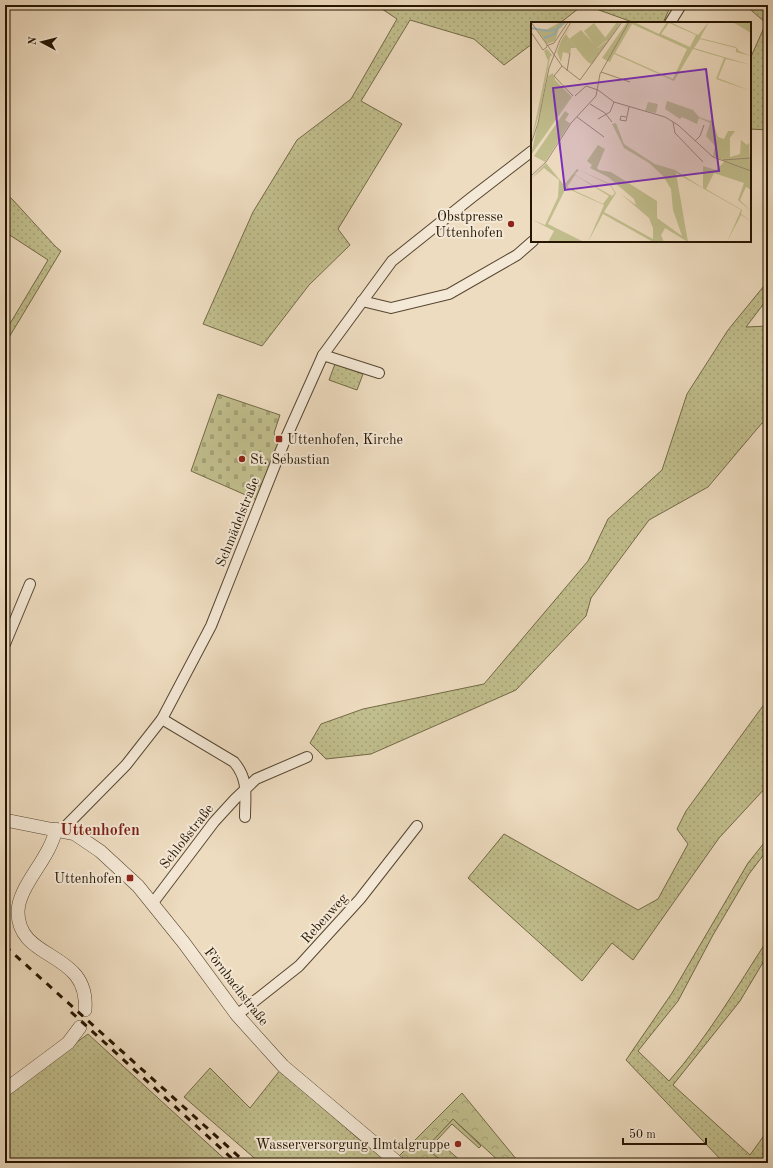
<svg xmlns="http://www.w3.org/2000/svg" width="773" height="1168" font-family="'Old Standard TT',serif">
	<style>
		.green { fill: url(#green-dots); stroke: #736a47 }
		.forest { fill: url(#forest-crowns); stroke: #736a47 }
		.cemetery { fill: url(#cemetery-stones); stroke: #736a47 }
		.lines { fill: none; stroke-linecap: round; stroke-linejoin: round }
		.minor-casing { stroke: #574731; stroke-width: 12 }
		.tertiary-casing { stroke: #574731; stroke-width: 14 }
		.minor { stroke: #f4e8d6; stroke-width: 10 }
		.tertiary { stroke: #f4e8d6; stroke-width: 13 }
		.rail { stroke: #251501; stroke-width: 3; stroke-dasharray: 7 7; stroke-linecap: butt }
		.poi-dot { fill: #8f2418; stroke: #f4e8d6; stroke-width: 1.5 }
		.labels { text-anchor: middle; stroke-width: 4; stroke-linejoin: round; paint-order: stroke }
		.poi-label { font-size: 14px; fill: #251501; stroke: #f4e8d6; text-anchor: end }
		.street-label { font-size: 14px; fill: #251501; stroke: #f4e8d6 }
		.quarter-label { font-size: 16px; font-weight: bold; fill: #7a1f14; stroke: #f4e8d6 }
		.inset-river { fill: none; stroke: #9cb9bb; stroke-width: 2 }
		.inset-road { fill: none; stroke: #9e8c74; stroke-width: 1 }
		.view { fill: #7b2cbf; fill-opacity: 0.15; stroke: #7b2cbf; stroke-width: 2 }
		.inset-edge { fill: none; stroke: #251501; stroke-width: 2 }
	</style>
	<defs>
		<pattern id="green-dots" width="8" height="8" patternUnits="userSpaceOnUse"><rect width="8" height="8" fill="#c1be8d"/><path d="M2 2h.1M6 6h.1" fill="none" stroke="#a6a278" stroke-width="1.8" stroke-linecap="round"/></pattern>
		<pattern id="forest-crowns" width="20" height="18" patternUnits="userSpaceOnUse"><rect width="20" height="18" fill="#c1be8d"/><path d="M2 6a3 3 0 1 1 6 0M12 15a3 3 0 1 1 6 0" fill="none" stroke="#a6a278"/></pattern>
		<pattern id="cemetery-stones" width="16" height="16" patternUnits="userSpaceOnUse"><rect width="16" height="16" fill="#c1be8d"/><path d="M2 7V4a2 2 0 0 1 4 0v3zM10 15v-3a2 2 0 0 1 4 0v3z" fill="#a6a278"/></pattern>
	</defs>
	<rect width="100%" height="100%" fill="#eedcc0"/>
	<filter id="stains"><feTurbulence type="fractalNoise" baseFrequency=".005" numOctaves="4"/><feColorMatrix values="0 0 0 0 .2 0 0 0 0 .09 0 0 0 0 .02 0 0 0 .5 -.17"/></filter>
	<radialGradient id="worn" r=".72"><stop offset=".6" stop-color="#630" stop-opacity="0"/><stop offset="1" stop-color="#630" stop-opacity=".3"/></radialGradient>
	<g class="green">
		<path d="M386 5H583L560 23H532V44L504 65 474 39 410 20 361 101 402 124 338 229 350 245 309 285 262 346 203 324 253 212 297 140 351 99 397 19 379 7Z"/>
		<path d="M585 5H671L663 23H635Z"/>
		<path d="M745 5H768V130L750 129V59L766 23Z"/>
		<path d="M5 194 12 199 56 247 61 251 5 344V332L48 260 5 232Z"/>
		<path d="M768 281V298L746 327 768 326V420L762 423 708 487 649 520 591 598 586 616 516 690 371 754 326 759 310 743 321 724 363 709 484 684 588 561 608 519 662 470 687 394 728 330Z"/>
		<path d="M335 364 363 374 357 390 329 380Z"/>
		<path d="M768 699V785L719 838 633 960 612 943 582 981 468 878 504 834 638 910 658 899 688 844 677 829 686 811Z"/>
		<path d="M768 838V849L749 874 713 935 678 1001 638 1051 669 1081C707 1038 737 987 768 939V954L740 1001 673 1085 750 1155 768 1130V1148L760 1163H724L626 1060 672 993 748 863Z"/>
		<path d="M88 1034 229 1163H5V1094Z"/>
		<path d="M210 1068 250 1108 281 1069 363 1143 390 1163H260L184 1097Z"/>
		<path d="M453 1119 481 1146 479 1148 452 1124 437 1140 463 1163H444L425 1148Z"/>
	</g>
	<path class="forest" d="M462 1093 517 1160 514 1163H501L453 1119 426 1148 444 1163H407L398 1157Z"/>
	<path class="cemetery" d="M218 394 280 415 274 433 280 445 257 500 191 471Z"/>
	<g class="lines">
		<defs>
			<g id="minor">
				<path d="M670 23 681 5"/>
				<path d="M362 301 391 308 449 294 517 255 533 241"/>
				<path d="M323 355 379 373"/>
				<path d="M5 644 30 584"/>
				<path d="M162 719 234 762C249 780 245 795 245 817"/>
				<path d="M62 830 126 765 162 719 211 626 285 440 323 355 392 261 471 198 532 151"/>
				<path d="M152 904 214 822 235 799 256 779 307 757"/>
				<path d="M237 1015 299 966 360 899 417 826"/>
			</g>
			<g id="tertiary">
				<path d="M5 820 75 834 100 851 138 886 184 943 237 1015 283 1066 398 1163"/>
				<path d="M56 829C50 859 18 886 18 912 18 962 90 950 85 1010"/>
				<path d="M5 1090 68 1043 80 1027"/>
			</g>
		</defs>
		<use href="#minor" class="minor-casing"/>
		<use href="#tertiary" class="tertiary-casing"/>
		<use href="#minor" class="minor"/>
		<use href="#tertiary" class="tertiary"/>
		<g class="rail">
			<path d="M5 946 246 1163"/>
			<path d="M71 1012 237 1163"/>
		</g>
	</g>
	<g class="poi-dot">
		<circle cx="511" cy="224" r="4"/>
		<rect x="275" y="435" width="8" height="8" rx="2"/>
		<circle cx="242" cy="459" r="4"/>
		<rect x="126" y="874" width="8" height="8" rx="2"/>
		<circle cx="458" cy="1144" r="4"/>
	</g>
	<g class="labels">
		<g class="poi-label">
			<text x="503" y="221">Obstpresse<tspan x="503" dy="16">Uttenhofen</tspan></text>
			<text x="287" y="444" text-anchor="start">Uttenhofen, Kirche</text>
			<text x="250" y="464" text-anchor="start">St. Sebastian</text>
			<text x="122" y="883">Uttenhofen</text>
			<text x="450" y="1149">Wasserversorgung Ilmtalgruppe</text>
		</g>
		<g class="street-label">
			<text transform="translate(237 522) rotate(-68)" y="5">Schmädelstraße</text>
			<text transform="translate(186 836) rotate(-52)" y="5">Schloßstraße</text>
			<text transform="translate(324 918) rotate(-48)" y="5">Rebenweg</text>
			<text transform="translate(237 986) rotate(52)" y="5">Förnbachstraße</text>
		</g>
		<g class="quarter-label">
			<text x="100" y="835">Uttenhofen</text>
		</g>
	</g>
	<g transform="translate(531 22)">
		<rect width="220" height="220" fill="#eedcc0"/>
		<path d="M29 0H36L28 7 24 19 16 22 6 7H17ZM42 0 35 12 45 26H40L39 32 32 30 30 40 26 30 30 19ZM86 0 89 2 61 42 58 41 53 36 65 27 50 8 67 26 76 19 74 16ZM96 0H103L128 12 136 0H139L167 13 178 0 169 16 205 25 208 29 220 34 205 30V26L169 17 163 26 220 43 195 37 187 56 220 69 185 57 193 36 162 27 143 59 83 32 79 40 71 36ZM138 1 165 13 159 25 130 12ZM101 2 156 27 142 57 84 31ZM200 0H220V11L205 2ZM16 27 21 33 19 35 10 85 0 120 17 39 13 29ZM22 51 24 58 41 75 0 133 17 54ZM136 79 162 88 168 95 179 99 181 97 187 115 193 117 197 109H204L199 116V135L209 132 210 118 216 123 218 121 220 168 215 165 209 178 220 189 207 178 213 161 183 151 175 167 211 188 210 192 220 199 210 193 196 220 210 188 145 151 157 220 134 206 130 213 133 220H122L72 192 57 220 73 183 35 166 17 202 53 220H17L23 209 0 197 14 203 27 175 28 158 13 146 0 157 15 141 33 163 46 147 79 162 85 171 73 190 122 217V206L118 196 90 172 105 183 103 177 77 155 59 146 61 143 56 139 67 123 74 127 66 146 68 148 80 150 126 179V196L151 214 142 188 140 167 132 154 118 141 93 126 81 102 85 101 93 122 124 142 144 148 172 166V144L185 148 194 139 182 134 184 124 175 114 179 101 168 96 166 102 151 95 149 97 134 87ZM48 148 79 163 84 171 81 174 46 154 44 152ZM44 153 78 174 72 182 36 165ZM34 89 38 92 34 98 39 101 14 140 3 134Z" fill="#c1be8d" fill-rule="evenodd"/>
		<path d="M117 80 127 82 125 91 114 89Z" fill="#c1be8d"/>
		<path d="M63 1 76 18 66 26 53 9ZM50 8 66 27 53 36 38 17Z" fill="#c1be8d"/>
		<path class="inset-river" d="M0 6 17 9 26 7 32 0M13 16 24 12 26 7"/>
		<path class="inset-road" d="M0 0 31 44 49 58 91 0M0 10 12 28 16 25M15 24 23 21 37 0M31 44 23 54 42 74M36 49 39 31M70 50 99 60M67 68 83 80 134 95 147 103 182 135 220 149M44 74 55 64 67 68M59 82 74 91 81 100M46 95 73 115M95 95 90 94 89 98 95 99 98 85M67 97 79 90 83 80M142 100 144 111 172 140M164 119 169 114 173 103M0 122 7 101 18 46 29 18 40 0M192 138 220 136M0 154 15 140 40 101 65 74 69 52 98 0"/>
		<path class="view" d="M175 47 188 149 34 168 22 66Z"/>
		<rect width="220" height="220" class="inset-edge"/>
	</g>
	<rect width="773" height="1168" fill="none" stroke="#eedcc0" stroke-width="20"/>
	<rect x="6" y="6" width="761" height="1156" fill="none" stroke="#251501" stroke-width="2"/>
	<rect x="10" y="10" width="753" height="1148" fill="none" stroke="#251501"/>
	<g transform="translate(42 42) rotate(277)" stroke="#f4e8d6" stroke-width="3" paint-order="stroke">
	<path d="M0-3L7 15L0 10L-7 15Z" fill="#251501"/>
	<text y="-6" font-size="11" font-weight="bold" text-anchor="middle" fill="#251501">N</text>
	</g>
	<path d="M623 1138v6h83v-6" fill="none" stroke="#251501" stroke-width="2"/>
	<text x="629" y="1138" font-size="12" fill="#251501" stroke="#f4e8d6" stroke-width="3" paint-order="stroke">50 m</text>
	<rect width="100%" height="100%" filter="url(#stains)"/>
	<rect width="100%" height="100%" fill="url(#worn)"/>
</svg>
